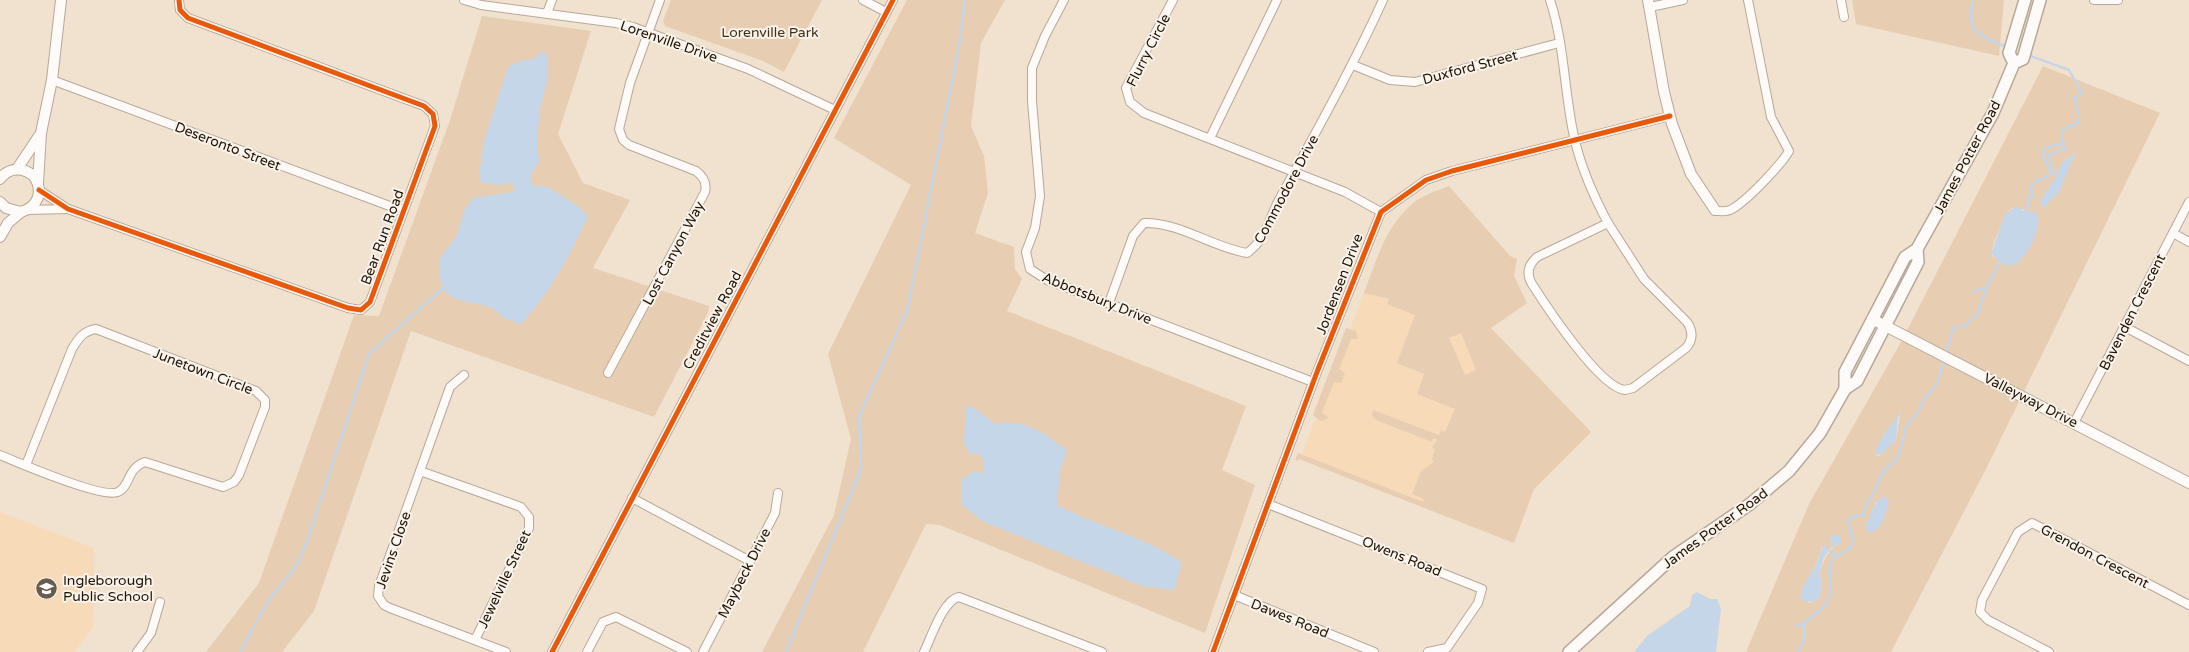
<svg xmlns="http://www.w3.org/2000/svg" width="2189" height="652" font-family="'Varela Round',sans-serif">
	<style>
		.built { fill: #f7dab8 }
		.green { fill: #e7ceb2; fill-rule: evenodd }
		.water { fill: #c5d6e9 }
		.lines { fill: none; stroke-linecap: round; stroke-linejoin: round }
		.stream { stroke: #c5d6e9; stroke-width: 2.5 }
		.minor-casing { stroke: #b7a99a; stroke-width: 10 }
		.tertiary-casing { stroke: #b7a99a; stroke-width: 12 }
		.secondary-casing { stroke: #b7a99a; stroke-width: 14 }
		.minor { stroke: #fdfaf8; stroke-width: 8 }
		.tertiary { stroke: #fdfaf8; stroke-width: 10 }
		.secondary { stroke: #fdfaf8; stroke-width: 11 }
		.cycleway-casing { stroke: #faf3eb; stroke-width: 8 }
		.cycleway { stroke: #e8590c; stroke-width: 5 }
		.labels { text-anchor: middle; stroke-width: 4; stroke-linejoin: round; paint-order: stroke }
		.park-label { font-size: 14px; fill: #453015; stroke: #faf3eb }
		.street-label { font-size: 14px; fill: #201405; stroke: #faf3eb }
		.poi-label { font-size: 14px; fill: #201405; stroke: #faf3eb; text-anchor: start }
	</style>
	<rect width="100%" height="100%" fill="#f1e1cf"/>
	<g class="built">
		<path d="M1364 293 1491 328 1591 432 1534 489 1514 543 1300 459Z"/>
		<path d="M0 512 94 548 93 627 74 652H0Z"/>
	</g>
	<g class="green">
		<path d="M671 0H822L784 72 763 61 665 26 663 21Z"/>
		<path d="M907 0H1005L981 43 971 126 984 156 988 193 975 233 1014 247 1015 269 1022 279 1007 311 1246 406 1222 470 1255 485 1205 633 940 525 926 524 863 652H762L834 515 851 439 828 354 911 185 834 138Z"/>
		<path d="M1852 0H2004L1999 56 1856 24Z"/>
		<path d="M482 16 591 31 558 134 583 183 630 200 593 268 709 306 708 313 654 417 411 331 314 611 282 652H206L259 583 354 315 379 316 450 120Z"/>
		<path d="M2043 66 2160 113 1986 469 1891 652H1746L1809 504 1901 342ZM2076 152 2058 192 2043 208 2051 185 2059 173 2062 163ZM2012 208 2029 211 2020 260H2002L1992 256C1991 241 2002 229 2005 214ZM1900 414 1896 440 1879 456 1875 455 1884 434ZM1889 500 1882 522 1865 528 1876 502ZM1830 537 1840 543C1824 553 1824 562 1818 578H1822L1820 595 1814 602 1808 603 1802 591C1809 578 1818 563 1822 547L1827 550 1832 547Z"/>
		<path d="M1449 186 1510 256 1517 259 1514 276 1527 303 1491 328 1591 432 1534 489 1514 543 1299 459 1298 461 1295 460 1298 453 1423 502 1424 499 1412 494 1421 471 1434 462 1432 459 1435 449 1432 448 1437 440 1433 438 1432 442 1376 420 1372 416 1373 410 1439 435 1441 430 1445 432 1455 409 1417 394 1424 374 1397 363 1415 315 1387 304 1389 299 1364 293C1376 262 1385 227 1411 205 1422 195 1436 191 1449 186ZM1461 333 1476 370 1465 375 1449 338Z"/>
		<path d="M1346 328 1356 331 1358 339H1351L1339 369 1345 373 1341 383 1334 382 1322 413 1328 417 1325 420 1321 421 1313 415Z"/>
	</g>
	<g class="water">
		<path d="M540 51 547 55V81L540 109 537 141 539 162 530 176 533 186 548 187 576 205 588 216C570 255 550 293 521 324L504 318 491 307 456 299 445 292 440 279V258L456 237 465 209 473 198 511 192 515 189 512 183 501 185 482 183 479 177 484 141 508 67 517 62 536 58Z"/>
		<path d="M2076 152 2059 192 2043 208 2040 201 2059 172 2061 164Z"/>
		<path d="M2015 207H2020L2022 211C2027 211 2033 210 2037 215 2044 224 2027 255 2020 260V263L2007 266 1991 254 2005 214Z"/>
		<path d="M966 406 976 409 995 424C1026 418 1043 433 1067 450L1060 471 1057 505C1098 527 1145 536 1182 563L1174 590 1142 586 982 521 961 504 962 479 975 471 984 474 982 455 969 453 964 443Z"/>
		<path d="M1902 410 1898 418 1896 440 1882 454 1875 455C1877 441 1892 424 1902 410Z"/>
		<path d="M1884 496 1889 500C1886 511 1883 533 1868 532L1865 528C1870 516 1873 503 1884 496Z"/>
		<path d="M1833 535 1839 536 1842 540C1838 546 1831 547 1827 553 1821 560 1822 569 1818 577L1822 578 1820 598 1814 602 1803 601 1800 597 1803 586 1815 567 1824 544 1827 550 1832 547 1830 537Z"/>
		<path d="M1697 592 1710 599H1717L1721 609 1716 652H1634L1647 636 1690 606 1692 595Z"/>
	</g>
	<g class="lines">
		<g class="stream">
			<path d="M1973 0C1965 33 1980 36 2007 47"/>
			<path d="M2057 173C2048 170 2043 160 2043 150L2049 147 2063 143"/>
			<path d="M2025 213 2028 206V198L2032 197 2031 186C2038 177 2046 180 2052 172L2049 156 2051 154 2064 150 2062 131 2064 129 2078 123 2079 114 2074 98 2082 93 2069 70 2028 55"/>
			<path d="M1973 292 1985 288"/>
			<path d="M1945 353 1954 327H1962L1977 315 1989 282 2002 258"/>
			<path d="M1830 551 1835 556"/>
			<path d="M1797 625 1804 624"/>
			<path d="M240 652 270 598 295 568 306 544 369 354 446 285"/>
			<path d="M786 652 861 469 859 416 907 311 959 46 965 0"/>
			<path d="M1798 652 1804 641V624C1812 615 1830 606 1831 593 1832 583 1828 574 1830 565 1833 552 1852 554 1853 541 1853 534 1848 529 1848 522L1854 516 1864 514 1866 504 1875 491 1882 473 1898 457 1907 425 1918 412 1925 398 1938 382 1944 358"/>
		</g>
		<defs>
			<g id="minor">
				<path d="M464 0 481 5 616 23 633 27 748 69 835 110"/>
				<path d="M863 0 886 12"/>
				<path d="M1064 0 1045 36 1032 68V101L1040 196 1035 228 1026 252 1030 269 1047 280 1313 382"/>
				<path d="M1173 0 1126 88 1130 102 1144 113 1345 192 1381 212"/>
				<path d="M1550 0C1565 45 1564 95 1575 141 1582 170 1594 197 1608 223"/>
				<path d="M1841 0 1844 17"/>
				<path d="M2094 0H2118"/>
				<path d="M1650 7 1683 0"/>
				<path d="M547 13 552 0"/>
				<path d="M1353 65 1390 80 1415 82 1559 43"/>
				<path d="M52 80 403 211"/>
				<path d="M1210 138 1277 0"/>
				<path d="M39 190 68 209 348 308 361 310 370 302 435 126 433 114 424 106 188 18 180 10 179 0"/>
				<path d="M28 210 68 209"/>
				<path d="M1715 210C1720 212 1724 212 1730 210 1744 204 1781 165 1789 151L1771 117 1748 0"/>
				<path d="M1608 223 1644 279 1687 322C1693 331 1693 340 1686 348L1633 388 1625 390C1600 388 1546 306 1532 284 1526 274 1528 265 1537 257Z"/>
				<path d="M2173 233 2189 242"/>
				<path d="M1109 303 1133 236 1144 223C1179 222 1212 247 1247 253 1267 239 1269 217 1280 198 1316 132 1352 68 1383 0"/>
				<path d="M2125 327 2189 361"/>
				<path d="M608 373 705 192C707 183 704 177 696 171L629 145 623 140 619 129 630 83 660 0"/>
				<path d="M464 375 450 387 379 586 378 596 384 605 390 608 506 652"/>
				<path d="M2074 423 2189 202"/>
				<path d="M0 455C19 463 103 499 118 492 130 487 127 468 145 462L223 487 234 482 239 475 265 407V400L256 391 96 329C83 331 78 339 72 349L26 465"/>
				<path d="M420 471 521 507 529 517V528L475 640"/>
				<path d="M632 498 750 561"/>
				<path d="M1268 504 1482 589 1478 603 1447 648 1428 652"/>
				<path d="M1234 595 1374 652"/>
				<path d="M137 652 151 633 160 602"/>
				<path d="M552 652 893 0"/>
				<path d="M587 652 603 622 616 617 687 652"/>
				<path d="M703 652 775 513 778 493"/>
				<path d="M924 652C931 638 943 600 959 597L1102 652"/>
				<path d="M1213 652 1317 372 1381 212 1426 180 1452 171 1670 116"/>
				<path d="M2049 652 1988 620 1980 612 1982 600 2018 532 2032 523 2038 526 2189 605"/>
			</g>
			<g id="tertiary">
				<path d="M1648 0 1664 92 1672 124 1691 174 1715 210"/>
				<path d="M17 169 39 136"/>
				<path d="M0 179C9 167 22 167 34 176 44 192 38 207 21 212L6 208 0 202"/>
				<path d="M38 183 41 133 52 80 61 0"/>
				<path d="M0 237 8 223 21 212"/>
				<path d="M1872 319 2189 483"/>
			</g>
			<g id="secondary">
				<path d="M2014 63 2009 53 2025 0"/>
				<path d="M1845 389V372L1905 257 1917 249 1993 113 2014 63 2023 59 2040 0"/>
				<path d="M1569 652 1673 557 1750 504 1789 471 1820 433 1845 389 1857 381 1918 262 1917 249"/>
			</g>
		</defs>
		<use href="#minor" class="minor-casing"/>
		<use href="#tertiary" class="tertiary-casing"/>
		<use href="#secondary" class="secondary-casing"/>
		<use href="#minor" class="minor"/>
		<use href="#tertiary" class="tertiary"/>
		<use href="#secondary" class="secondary"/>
		<defs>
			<g id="cycleway">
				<path d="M39 190 68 209 348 308 361 310 370 302 435 126 433 114 424 106 188 18 180 10 179 0"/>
				<path d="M552 652 893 0"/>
				<path d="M1213 652 1317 372 1381 212 1426 180 1452 171 1670 116"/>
			</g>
		</defs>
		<use href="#cycleway" class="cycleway-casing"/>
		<use href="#cycleway" class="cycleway"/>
	</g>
	<defs>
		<symbol id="school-disc" viewBox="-11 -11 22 22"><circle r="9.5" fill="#695c4c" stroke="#faf3eb"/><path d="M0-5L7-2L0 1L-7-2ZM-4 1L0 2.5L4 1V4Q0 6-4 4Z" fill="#fff"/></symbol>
	</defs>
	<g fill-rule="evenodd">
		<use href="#school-disc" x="34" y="576" width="25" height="25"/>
	</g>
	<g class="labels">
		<g class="park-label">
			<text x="770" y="37">Lorenville Park</text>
		</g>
		<g class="street-label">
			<text transform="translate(669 41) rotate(19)" y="5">Lorenville Drive</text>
			<text transform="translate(1148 50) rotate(-63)" y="5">Flurry Circle</text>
			<text transform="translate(1470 67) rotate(-15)" y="5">Duxford Street</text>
			<text transform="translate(228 146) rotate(21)" y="5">Deseronto Street</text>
			<text transform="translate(1967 157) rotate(-62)" y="5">James Potter Road</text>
			<text transform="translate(1286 189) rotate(-62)" y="5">Commodore Drive</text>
			<text transform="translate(382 237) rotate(-70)" y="5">Bear Run Road</text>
			<text transform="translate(673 253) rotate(-62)" y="5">Lost Canyon Way</text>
			<text transform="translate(1339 284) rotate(-69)" y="5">Jordensen Drive</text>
			<text transform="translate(1097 298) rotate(22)" y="5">Abbotsbury Drive</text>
			<text transform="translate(2132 312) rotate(-63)" y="5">Bavenden Crescent</text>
			<text transform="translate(712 320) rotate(-62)" y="5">Creditview Road</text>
			<text transform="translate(203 371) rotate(21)" y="5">Junetown Circle</text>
			<text transform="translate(2031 400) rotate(27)" y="5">Valleyway Drive</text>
			<text transform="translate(1715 528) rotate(-36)" y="5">James Potter Road</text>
			<text transform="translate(393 550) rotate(-71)" y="5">Jevins Close</text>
			<text transform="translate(1402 556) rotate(22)" y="5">Owens Road</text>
			<text transform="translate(2095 556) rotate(28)" y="5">Grendon Crescent</text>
			<text transform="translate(744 573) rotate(-63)" y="5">Maybeck Drive</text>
			<text transform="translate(504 579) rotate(-65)" y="5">Jewelville Street</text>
			<text transform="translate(1290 618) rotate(22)" y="5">Dawes Road</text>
		</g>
		<g class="poi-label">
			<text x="63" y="585">Ingleborough<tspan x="63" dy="16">Public School</tspan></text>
		</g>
	</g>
</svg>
